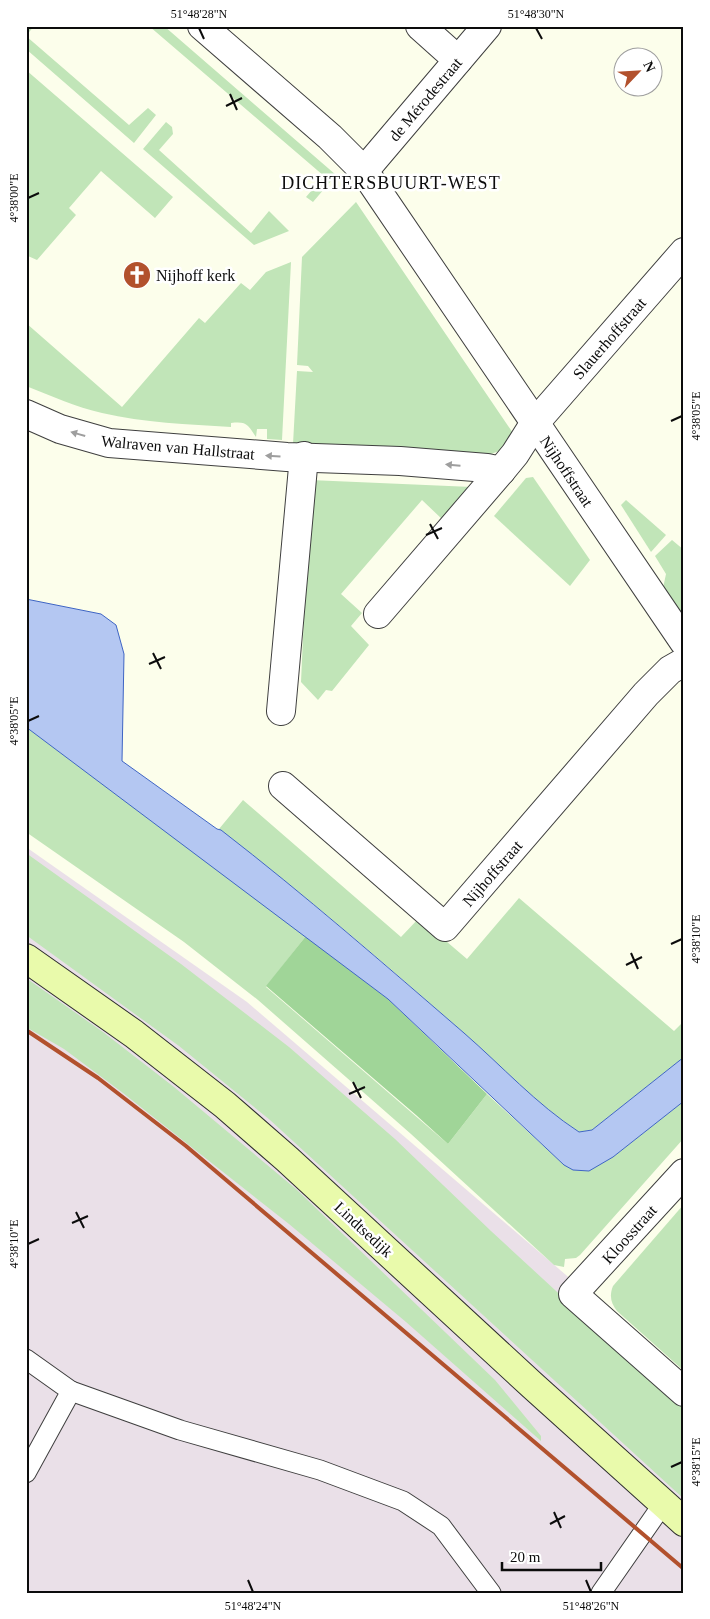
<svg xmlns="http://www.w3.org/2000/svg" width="710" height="1619" font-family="Georgia,serif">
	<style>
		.industrial { fill: #eae0e8 }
		.green { fill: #c1e5b8 }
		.forest { fill: #a0d598 }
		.water { fill: #b4c7f2; stroke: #3f65c4 }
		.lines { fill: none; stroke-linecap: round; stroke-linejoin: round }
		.lane-casing { stroke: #3f3f3f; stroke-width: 21 }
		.street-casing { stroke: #3f3f3f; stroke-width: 30 }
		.secondary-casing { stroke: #2e2e2e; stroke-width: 30 }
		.lane { stroke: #fff; stroke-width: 19 }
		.street { stroke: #fff; stroke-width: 28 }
		.secondary { stroke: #e9faab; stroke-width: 28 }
		.rail { stroke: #b2512d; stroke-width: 4 }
		.oneway { fill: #9e9e9e }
		.ticks { fill: none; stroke: #0c0c0c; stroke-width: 2 }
		.labels { text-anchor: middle; stroke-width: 5; stroke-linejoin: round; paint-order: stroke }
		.street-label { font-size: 16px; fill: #0c0c0c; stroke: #fff }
		.poi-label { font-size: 16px; fill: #0c0c0c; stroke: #fff; text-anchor: start }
		.neighbourhood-label { font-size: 18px; letter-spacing: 1px; fill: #0c0c0c; stroke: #fff }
		.neatline { fill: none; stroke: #0c0c0c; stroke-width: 2 }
		.ticks-label { font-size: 12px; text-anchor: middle; fill: #0c0c0c }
	</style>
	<rect width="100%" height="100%" fill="#fcfeeb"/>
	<path class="industrial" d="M26 847 247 1002 684 1376V1593H26Z"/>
	<g class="green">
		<path d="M26 26H34L26 36 129 125 148 108 156 115 134 143 26 49Z"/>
		<path d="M149 26H164L336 175 313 202 306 197 324 176Z"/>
		<path d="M26 70 173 197 155 218 101 171 69 208 76 215 37 260 28 256 26 258Z"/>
		<path d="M166 122 172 127 173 134 159 150 251 233 269 211 289 231 254 245 143 149Z"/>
		<path d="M356 202 515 436 507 448 491 454 293 444 297 371 313 372 308 366 297 365 302 257Z"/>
		<path d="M291 262 282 440 267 439V429H257L256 437C248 425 247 421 231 423V427C188 424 144 423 102 413 76 407 51 396 26 386V323L122 407 199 318 205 323 241 283 250 290 266 272Z"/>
		<path d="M533 477 590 560 570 586 494 516 526 478Z"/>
		<path d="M310 480 472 487 443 520 422 500 341 594 362 613 351 626 369 645 332 691 326 690 318 700 301 682Z"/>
		<path d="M626 500 666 535 651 552 621 505Z"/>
		<path d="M672 540 684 550V618L663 588 666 574 655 556Z"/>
		<path d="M29 729 306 936 266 987 448 1144 487 1094 564 1165 613 1157 684 1101V1138L580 1255 576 1258 565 1259 564 1267 554 1265 411 1134 258 1000 184 942 26 832V732Z"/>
		<path d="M243 800 401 937 419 918 467 959 519 898 674 1031 684 1021V1057L592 1130 579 1132C536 1104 502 1066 464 1033 384 963 304 894 219 829Z"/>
		<path d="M26 853 181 964 289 1047 395 1139 491 1231 684 1409V1499L270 1120 179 1046 26 935Z"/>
		<path d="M26 978 103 1032 174 1087 296 1189 495 1380 541 1436V1441L406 1322 289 1224 123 1093 64 1049 26 1027Z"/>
		<path d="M684 1204V1371L617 1311C611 1303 609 1296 613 1286Z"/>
	</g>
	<path class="forest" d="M306 936 388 999 487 1094 448 1144 416 1115 266 986Z"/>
	<path class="water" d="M26 599 101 614 116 625 124 654 122 761 217 829 221 830C305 895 384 964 464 1033 502 1066 536 1104 579 1132L592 1130 684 1057V1101L613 1157 589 1171 573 1170 564 1165 388 999 26 727Z"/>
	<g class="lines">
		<defs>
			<g id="lane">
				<path d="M26 1359 71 1391 26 1473"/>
				<path d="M71 1391 180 1430 320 1470 403 1501 441 1526 491 1593"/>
				<path d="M601 1593 663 1504"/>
			</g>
			<g id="street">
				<path d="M202 26 330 137 364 171 684 642"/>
				<path d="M420 26 458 60"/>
				<path d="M364 171 487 26"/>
				<path d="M26 414 60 429 109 443 287 457 400 461 487 468 501 471"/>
				<path d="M378 614 501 471 515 454 534 424 684 252"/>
				<path d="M281 711 304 456"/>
				<path d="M283 786 445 927 646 694 670 670 684 662"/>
				<path d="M684 1173 573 1294 684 1392"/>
			</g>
			<path id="secondary" d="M26 958 134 1034 225 1105 287 1159 532 1385 684 1522"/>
		</defs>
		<use href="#lane" class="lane-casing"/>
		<use href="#street" class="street-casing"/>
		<use href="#secondary" class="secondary-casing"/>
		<use href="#lane" class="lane"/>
		<use href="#street" class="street"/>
		<use href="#secondary" class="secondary"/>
		<path class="rail" d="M26 1030 98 1078 186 1146 684 1569"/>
	</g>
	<defs><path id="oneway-solid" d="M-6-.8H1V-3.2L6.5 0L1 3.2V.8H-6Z" transform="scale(1.25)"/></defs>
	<g class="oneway">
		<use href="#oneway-solid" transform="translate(78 434) rotate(-164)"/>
		<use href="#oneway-solid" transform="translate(273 456) rotate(-176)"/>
		<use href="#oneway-solid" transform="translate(453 465) rotate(-175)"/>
	</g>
	<path class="ticks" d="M199 28 204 39M536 28 542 39M230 94 237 110M226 106 242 98M28 198 39 193M671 421 682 416M430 524 438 539M426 535 442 528M153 653 161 669M149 664 165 657M28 721 39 716M671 944 682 939M631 953 638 969M626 965 642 957M353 1082 361 1098M349 1094 365 1087M76 1212 84 1228M72 1223 88 1216M28 1244 39 1239M671 1467 682 1462M554 1512 561 1528M550 1524 565 1516M248 1580 253 1592M586 1580 591 1592"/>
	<defs>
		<symbol id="church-disc" viewBox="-11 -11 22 22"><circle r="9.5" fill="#b2512d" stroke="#fff"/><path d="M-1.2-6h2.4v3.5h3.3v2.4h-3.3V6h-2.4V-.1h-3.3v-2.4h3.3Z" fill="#fff"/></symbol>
	</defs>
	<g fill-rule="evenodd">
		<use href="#church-disc" x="121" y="259" width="32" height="32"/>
	</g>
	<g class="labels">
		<g class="street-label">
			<text transform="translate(425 99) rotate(-50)" y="6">de Mérodestraat</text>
			<text transform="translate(609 338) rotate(-49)" y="6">Slauerhoffstraat</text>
			<text transform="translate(178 447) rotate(5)" y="6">Walraven van Hallstraat</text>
			<text transform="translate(567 471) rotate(56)" y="6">Nijhoffstraat</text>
			<text transform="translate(492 873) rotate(-49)" y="6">Nijhoffstraat</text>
			<text transform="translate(364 1229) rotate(43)" y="6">Lindtsedijk</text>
			<text transform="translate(629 1234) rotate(-48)" y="6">Kloosstraat</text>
		</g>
		<g class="poi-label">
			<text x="156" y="281">Nijhoff kerk</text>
		</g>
		<g class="neighbourhood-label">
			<text x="391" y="189">DICHTERSBUURT-WEST</text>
		</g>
	</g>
	<rect width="710" height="1619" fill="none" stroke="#ffffff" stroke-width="55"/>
	<g transform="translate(638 72) rotate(65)"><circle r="24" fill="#ffffff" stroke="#9e9e9e"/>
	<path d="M0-4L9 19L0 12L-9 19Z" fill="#b2512d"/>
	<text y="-8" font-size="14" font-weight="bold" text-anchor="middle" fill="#0c0c0c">N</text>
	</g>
	<path d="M502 1562v8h99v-8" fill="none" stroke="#0c0c0c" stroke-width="2.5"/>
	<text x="510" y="1562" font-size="15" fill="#0c0c0c" stroke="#ffffff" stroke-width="4" paint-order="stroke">20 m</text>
	<rect x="28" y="28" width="654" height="1564" class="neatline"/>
	<g class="ticks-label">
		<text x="199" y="18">51°48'28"N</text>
		<text x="536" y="18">51°48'30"N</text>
		<text transform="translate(14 198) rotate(-90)" y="4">4°38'00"E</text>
		<text transform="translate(696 416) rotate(-90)" y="4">4°38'05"E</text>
		<text transform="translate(14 721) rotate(-90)" y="4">4°38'05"E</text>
		<text transform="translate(696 939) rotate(-90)" y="4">4°38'10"E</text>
		<text transform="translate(14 1244) rotate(-90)" y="4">4°38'10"E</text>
		<text transform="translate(696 1462) rotate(-90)" y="4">4°38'15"E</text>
		<text x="253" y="1610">51°48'24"N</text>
		<text x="591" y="1610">51°48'26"N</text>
	</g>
</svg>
